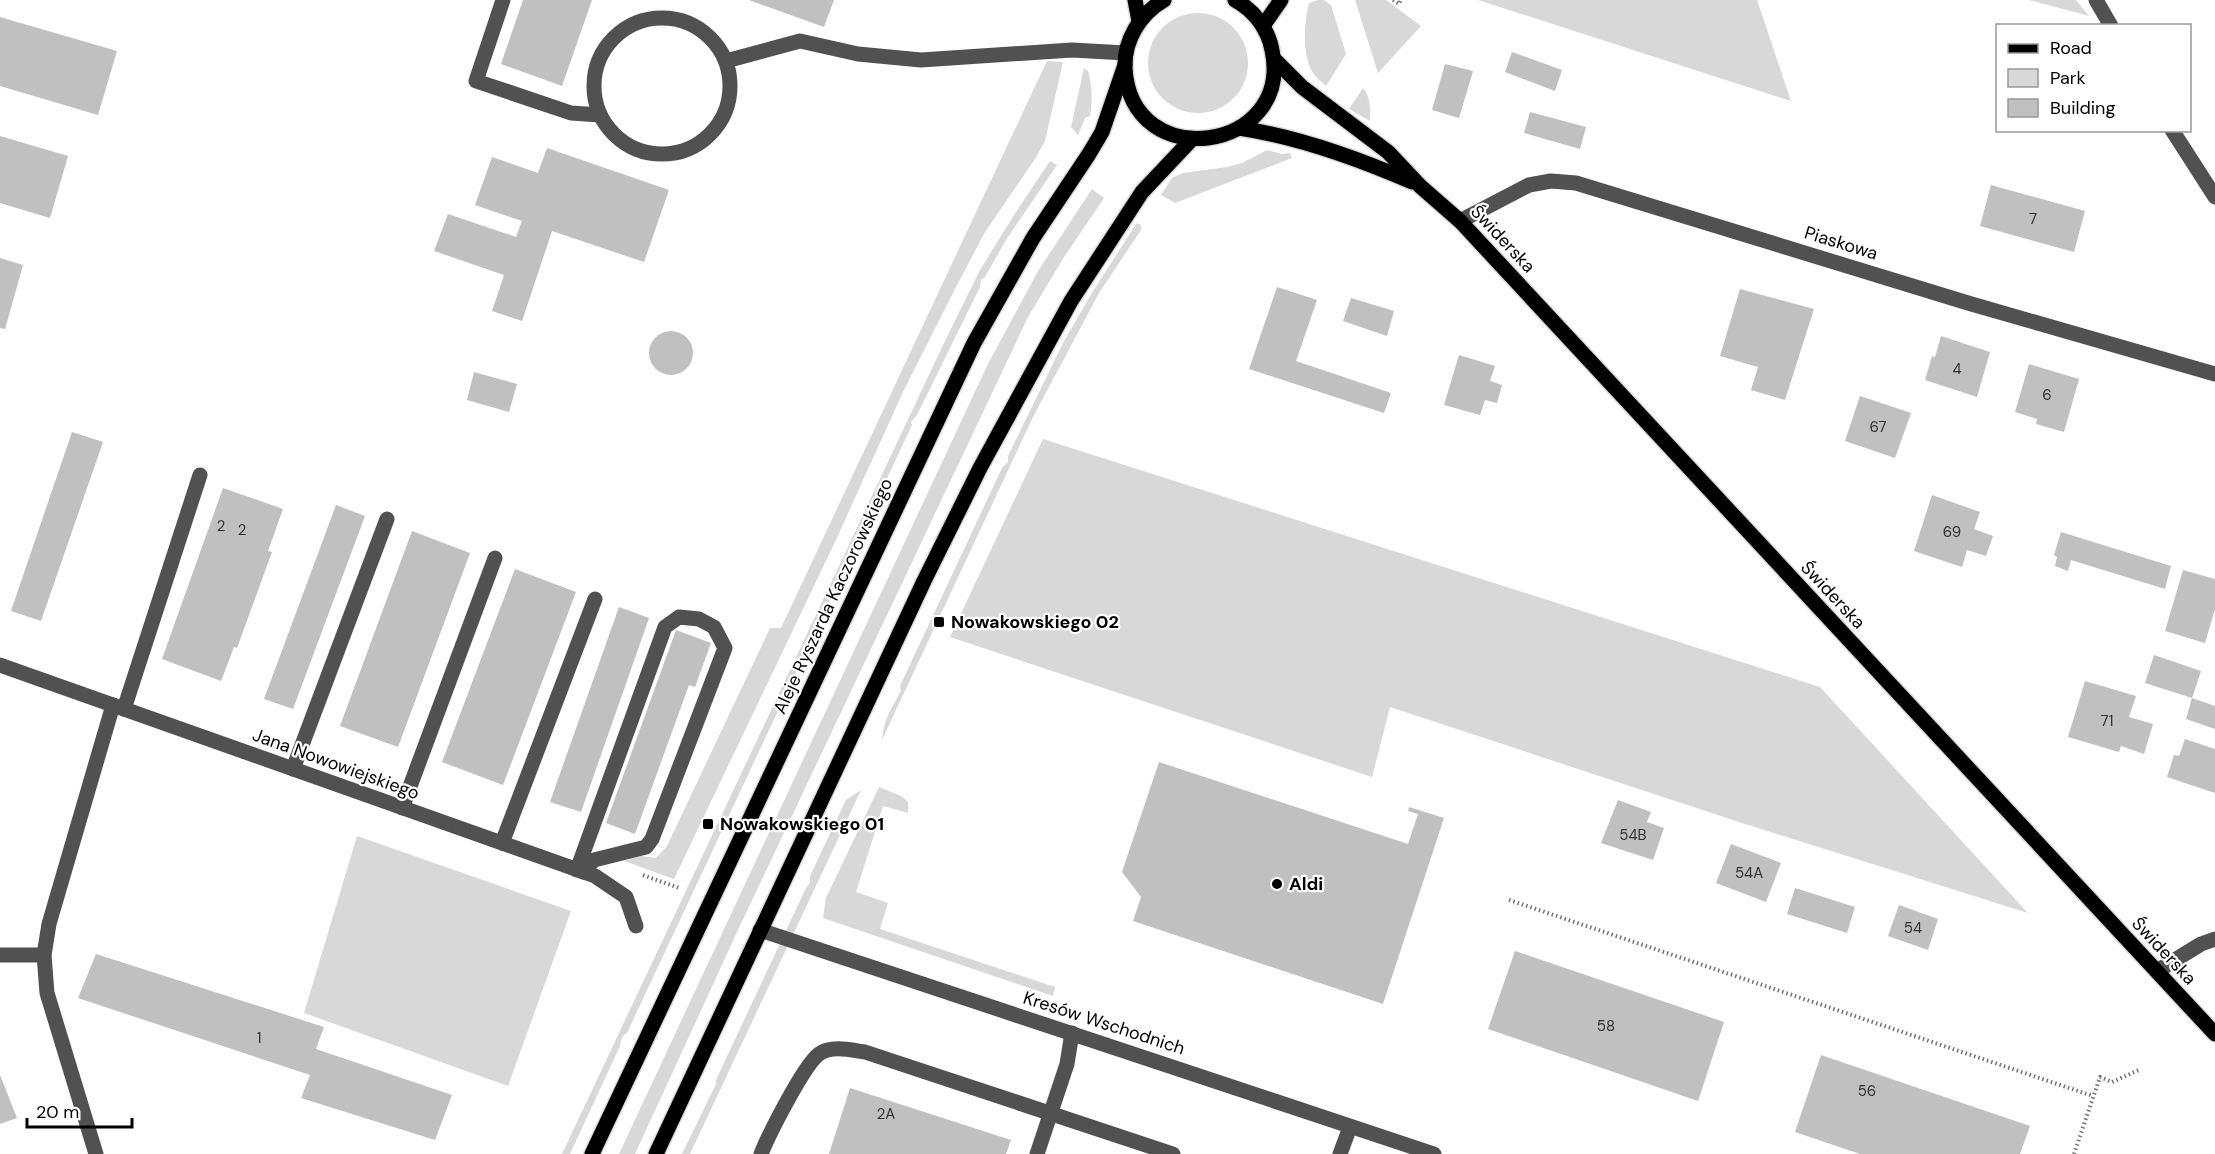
<svg xmlns="http://www.w3.org/2000/svg" width="2215" height="1154" font-family="'DM Sans',sans-serif">
	<style>
		.green { fill: #d8d8d8 }
		.building { fill: #c0c0c0 }
		.lines { fill: none; stroke-linecap: round; stroke-linejoin: round }
		.major-casing { stroke: #dbdbdb; stroke-width: 18 }
		.path { stroke: #737373; stroke-width: 4; stroke-dasharray: 1.5 3; stroke-linecap: butt }
		.minor { stroke: #515151; stroke-width: 15 }
		.major { stroke: #000; stroke-width: 15 }
		.poi-dot { fill: #000; stroke: #fff; stroke-width: 2 }
		.labels { text-anchor: middle; stroke-width: 4.5; stroke-linejoin: round; paint-order: stroke }
		.number-label { font-size: 15px; fill: #303030 }
		.street-label { font-size: 18px; fill: #000; stroke: #fff }
		.poi-label { font-size: 18px; font-weight: bold; fill: #000; stroke: #fff; text-anchor: start }
	</style>
	<rect width="100%" height="100%" fill="#fff"/>
	<g class="green">
		<path d="M1318 0H1324L1331 5 1346 54 1326 86C1323 82 1319 80 1316 77 1301 59 1304 23 1309 3Z"/>
		<path d="M1355 0H1386L1421 26 1378 73Z"/>
		<path d="M1478 0H1757L1791 101Z"/>
		<path d="M2029 0H2076L2089 16Z"/>
		<circle cx="1198" cy="63" r="50"/>
		<path d="M1047 61 1063 62 1045 141 1035 159 985 232 956 287 903 392 835 542 674 879 624 861 641 856 656 858 667 846 770 628H781Z"/>
		<path d="M1084 68 1088 71C1092 85 1093 101 1090 116L1085 118 1078 135 1071 127Z"/>
		<path d="M1363 88C1370 96 1371 110 1370 121L1349 109Z"/>
		<path d="M1267 150 1282 154 1290 153 1292 158 1175 203 1161 195 1172 178 1183 173 1227 167 1242 163Z"/>
		<path d="M1050 161 1057 165 1006 240 985 277 981 280 980 287 917 415 911 422 912 425 808 647 800 658V664L627 1033C622 1035 621 1040 620 1046L570 1154H562L944 343 980 270 1014 215Z"/>
		<path d="M1092 189 1104 198 1064 257 1028 317 738 930 635 1154H619L987 366 1038 271Z"/>
		<path d="M1137 223 1141 225V230L1099 293 1032 419 882 740C885 715 891 711 901 690L900 686 1002 468 1008 462V456L1063 343 1093 291Z"/>
		<path d="M1043 439 1820 687 2028 913 1742 823 1390 707 1372 777 950 637Z"/>
		<path d="M879 787 901 796 908 802V813L883 806 856 892 888 903 880 929 1055 987 1053 996 823 918 826 898Z"/>
		<path d="M861 790 690 1154H682L716 1084V1080L806 888 810 883V876L846 800Z"/>
		<path d="M357 836 571 911 508 1086 304 1013Z"/>
	</g>
	<g class="building">
		<path d="M523 0H592L562 86 501 64Z"/>
		<path d="M749 0H834L824 27Z"/>
		<path d="M0 17 117 51 98 115 0 86Z"/>
		<path d="M1512 52 1562 70 1555 91 1505 72Z"/>
		<path d="M1445 64 1473 71 1459 118 1432 110Z"/>
		<path d="M1530 112 1586 127 1580 149 1524 133Z"/>
		<path d="M0 136 68 156 50 218 0 203Z"/>
		<path d="M547 148 669 190 644 262 552 231 522 321 492 311 504 275 434 251 448 214 516 237 522 221 475 205 492 157 538 173Z"/>
		<path d="M1991 185 2085 211 2074 252 1980 226Z"/>
		<path d="M0 258 23 265 5 329 0 328Z"/>
		<path d="M1277 287 1317 300 1296 361 1391 393 1384 413 1249 369Z"/>
		<path d="M1740 289 1814 309 1785 400 1751 390 1758 367 1720 356Z"/>
		<path d="M1351 298 1394 311 1387 336 1343 321Z"/>
		<circle cx="671" cy="353" r="22"/>
		<path d="M1941 336 1990 352 1977 397 1925 380 1932 356 1935 357Z"/>
		<path d="M1459 355 1495 366 1490 381 1502 385 1497 403 1485 400 1480 415 1444 405Z"/>
		<path d="M2029 364 2079 379 2064 432 2036 424 2037 419 2015 412Z"/>
		<path d="M474 372 517 384 509 412 467 400Z"/>
		<path d="M1860 396 1911 413 1895 458 1845 441Z"/>
		<path d="M72 432 103 442 41 621 11 611Z"/>
		<path d="M223 488 283 509 268 551 272 552 237 648 234 647 221 681 162 659Z"/>
		<path d="M1932 495 1980 512 1974 529 1993 536 1986 556 1967 550 1962 567 1914 551Z"/>
		<path d="M336 505 365 516 293 709 264 699Z"/>
		<path d="M412 531 470 553 398 747 340 726Z"/>
		<path d="M2061 532 2171 566 2165 589 2071 560 2068 571 2055 566 2057 557 2054 555Z"/>
		<path d="M515 569 576 592 503 785 442 762Z"/>
		<path d="M2183 570 2215 579V609L2205 643 2165 631Z"/>
		<path d="M619 607 649 618 581 812 550 802Z"/>
		<path d="M676 630 711 643 695 687 689 685 635 834 606 823Z"/>
		<path d="M2154 655 2201 671 2192 698 2145 683Z"/>
		<path d="M2085 681 2136 696 2129 717 2153 724 2144 754 2121 746 2119 752 2068 737Z"/>
		<path d="M2192 698 2215 706V729L2186 719Z"/>
		<path d="M2185 739 2215 749V793L2167 777 2174 755 2179 756Z"/>
		<path d="M1159 762 1408 844 1418 814 1408 811 1409 807 1444 818 1383 1004 1133 921 1141 897 1122 872Z"/>
		<path d="M1618 800 1651 812 1647 822 1664 828 1653 860 1601 843Z"/>
		<path d="M1731 844 1781 863 1766 902 1716 883Z"/>
		<path d="M1795 888 1855 907 1847 933 1787 914Z"/>
		<path d="M1899 905 1938 919 1928 950 1888 936Z"/>
		<path d="M1515 951 1724 1022 1698 1101 1488 1029Z"/>
		<path d="M96 954 324 1027 316 1049 452 1095 435 1140 301 1098 310 1075 78 998Z"/>
		<path d="M1821 1055 2030 1126 2020 1154H1860L1795 1132Z"/>
		<path d="M0 1075 17 1118 0 1124Z"/>
		<path d="M850 1088 1011 1140 1006 1154H829Z"/>
	</g>
	<g class="lines">
		<defs>
			<g id="major">
				<path d="M1135 0 1139 21"/>
				<path d="M1164 0C1140 14 1124 40 1125 68 1131 176 1294 152 1272 50 1268 29 1254 10 1235 0"/>
				<path d="M1263 26 1281 0"/>
				<path d="M1274 59 1302 87 1388 152 1420 186 1460 221 2215 1034"/>
				<path d="M1239 128C1299 137 1357 158 1412 182"/>
				<path d="M592 1154 974 343 1033 238 1089 154 1102 132 1125 65"/>
				<path d="M656 1154 924 581 980 468 1071 301 1142 192 1192 139"/>
			</g>
		</defs>
		<use href="#major" class="major-casing"/>
		<g class="path">
			<path d="M1393 0 1399 4 1401 0"/>
			<path d="M643 875 679 888"/>
			<path d="M1509 900 2093 1096"/>
			<path d="M2074 1154 2100 1077 2112 1082 2139 1070"/>
		</g>
		<g class="minor">
			<path d="M503 0 476 81 571 113 600 115"/>
			<path d="M2096 0 2111 26"/>
			<circle cx="662" cy="86" r="68"/>
			<path d="M726 61 800 41 858 54 921 60 1072 50 1126 53"/>
			<path d="M2172 130 2215 197"/>
			<path d="M1460 221 1529 185 1551 181 1576 183 1968 303 2215 374"/>
			<path d="M0 665 595 876 626 897 636 926"/>
			<path d="M124 709 200 475"/>
			<path d="M293 769 387 519"/>
			<path d="M402 808 495 558"/>
			<path d="M502 843 595 599"/>
			<path d="M577 870 665 627 679 617 699 619 714 627 725 648 652 839 646 847 594 860 583 872"/>
			<path d="M760 930 1434 1154"/>
			<path d="M0 955H44"/>
			<path d="M2157 971 2201 944 2215 939"/>
			<path d="M96 1154 47 993 44 955 49 924 113 705"/>
			<path d="M761 1154C769 1134 804 1065 819 1054 831 1045 851 1050 865 1052L1173 1154"/>
			<path d="M1037 1154 1067 1064 1072 1033"/>
			<path d="M1340 1154 1350 1127"/>
		</g>
		<use href="#major" class="major"/>
	</g>
	<g class="poi-dot">
		<rect x="933" y="616" width="12" height="12" rx="3"/>
		<rect x="702" y="818" width="12" height="12" rx="3"/>
		<circle cx="1277" cy="884" r="6"/>
	</g>
	<g class="labels">
		<g class="number-label">
			<text x="2033" y="224">7</text>
			<text x="1957" y="374">4</text>
			<text x="2047" y="400">6</text>
			<text x="1878" y="432">67</text>
			<text x="221" y="531">2</text>
			<text x="242" y="535">2</text>
			<text x="1952" y="537">69</text>
			<text x="2107" y="726">71</text>
			<text x="1633" y="840">54B</text>
			<text x="1749" y="878">54A</text>
			<text x="1913" y="933">54</text>
			<text x="1606" y="1031">58</text>
			<text x="259" y="1043">1</text>
			<text x="1867" y="1096">56</text>
			<text x="886" y="1119">2A</text>
		</g>
		<g class="street-label">
			<text transform="translate(1503 239) rotate(47)" y="6">Świderska</text>
			<text transform="translate(1841 243) rotate(17)" y="6">Piaskowa</text>
			<text transform="translate(1833 595) rotate(47)" y="6">Świderska</text>
			<text transform="translate(833 596) rotate(-65)" y="6">Aleje Ryszarda Kaczorowskiego</text>
			<text transform="translate(336 764) rotate(20)" y="6">Jana Nowowiejskiego</text>
			<text transform="translate(2164 951) rotate(47)" y="6">Świderska</text>
			<text transform="translate(1104 1023) rotate(18)" y="6">Kresów Wschodnich</text>
		</g>
		<g class="poi-label">
			<text x="951" y="628">Nowakowskiego 02</text>
			<text x="720" y="830">Nowakowskiego 01</text>
			<text x="1289" y="890">Aldi</text>
		</g>
	</g>
	<rect x="1996" y="24" width="195" height="108" fill="#ffffff" stroke="#999999" stroke-width="1.5"/>
	<rect x="2008" y="44" width="30" height="9" fill="#000000" stroke="#999999" stroke-width="1.5"/>
	<text x="2050" y="54" font-size="18" fill="#000000">Road</text>
	<rect x="2008" y="69" width="30" height="18" fill="#d8d8d8" stroke="#999999" stroke-width="1.5"/>
	<text x="2050" y="84" font-size="18" fill="#000000">Park</text>
	<rect x="2008" y="99" width="30" height="18" fill="#c0c0c0" stroke="#999999" stroke-width="1.5"/>
	<text x="2050" y="114" font-size="18" fill="#000000">Building</text>
	<path d="M27 1118v9h105v-9" fill="none" stroke="#000000" stroke-width="3"/>
	<text x="36" y="1118" font-size="18" fill="#000000" stroke="#ffffff" stroke-width="4.5" paint-order="stroke">20 m</text>
</svg>
